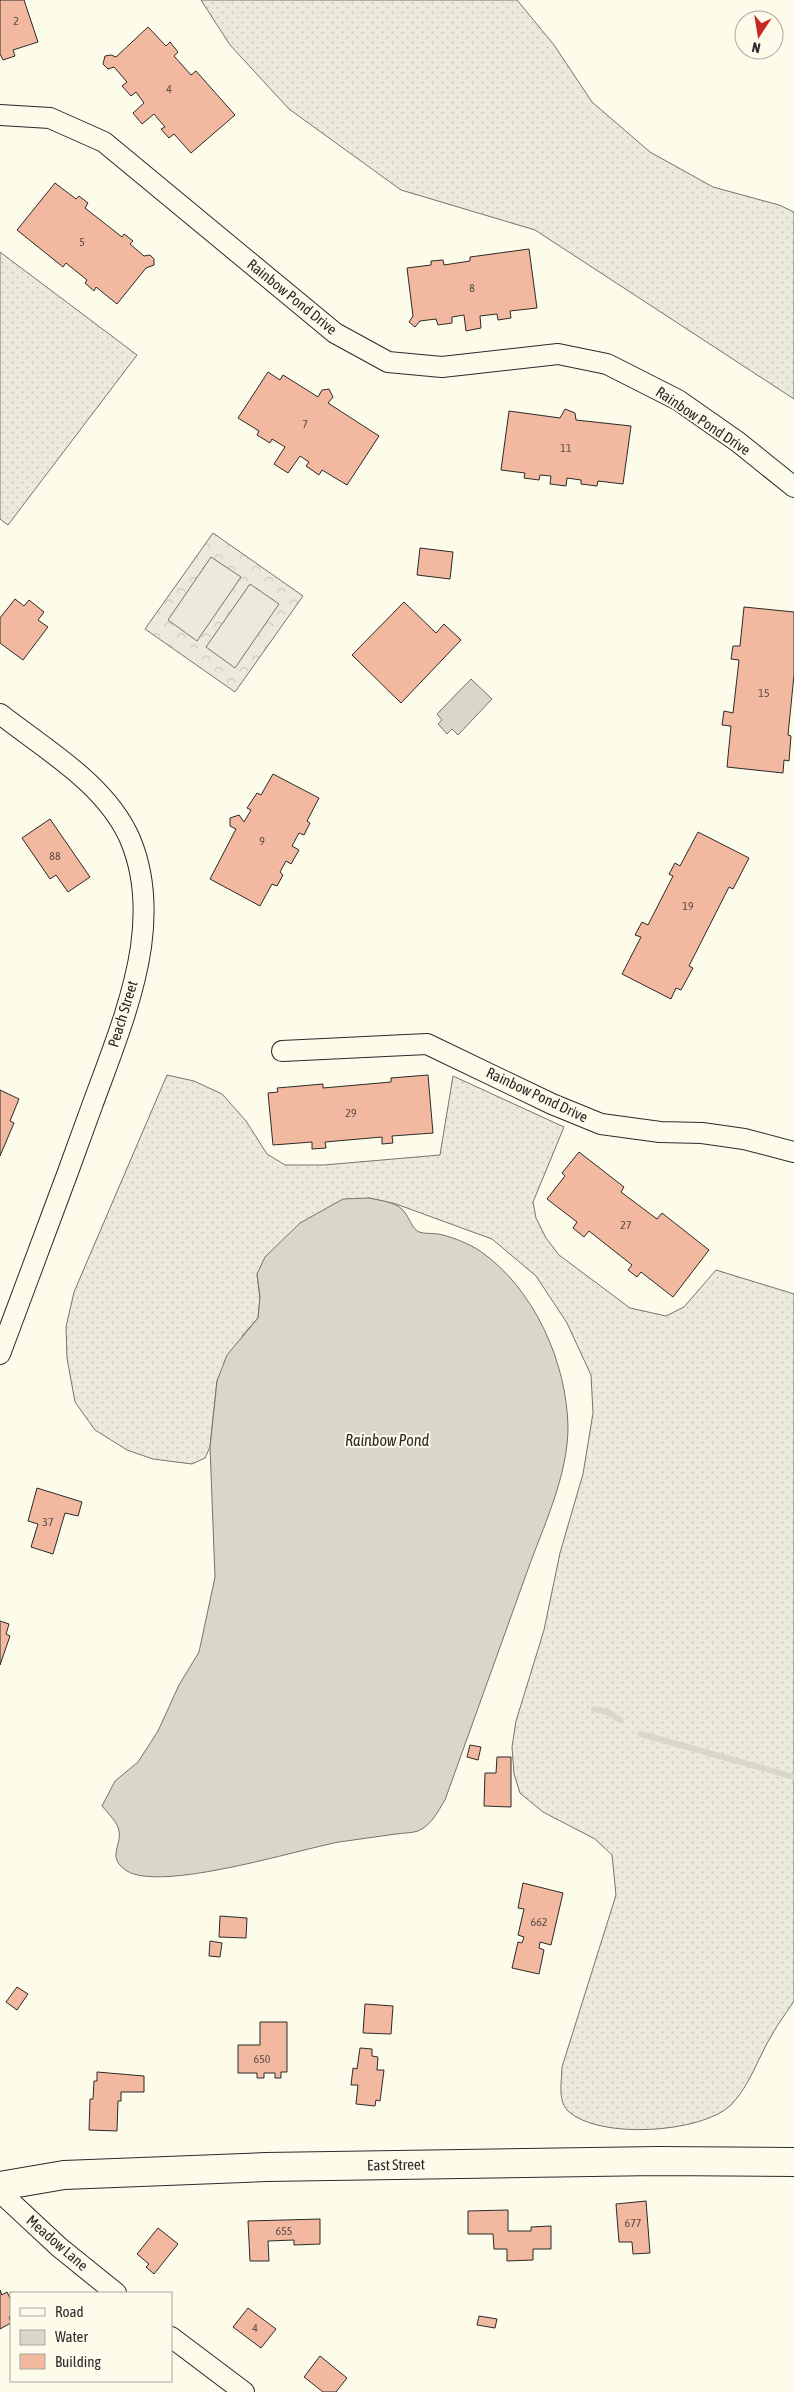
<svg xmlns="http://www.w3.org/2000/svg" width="794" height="2392" font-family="'Asap Condensed',sans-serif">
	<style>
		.grass { fill: url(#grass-dots); stroke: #74746e }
		.forest { fill: url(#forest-crowns); stroke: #74746e }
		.garden { fill: #ecebdb; stroke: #74746e }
		.water { fill: #d8d7c9; stroke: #74746e }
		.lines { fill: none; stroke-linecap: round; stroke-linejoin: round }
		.stream { stroke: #d8d7c9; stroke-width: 6 }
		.building { fill: #f2b8a0; stroke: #2b2b2b }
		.street-casing { stroke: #2b2b2b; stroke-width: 22 }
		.secondary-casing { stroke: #2b2b2b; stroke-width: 30 }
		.street { stroke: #fdfbea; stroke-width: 20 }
		.secondary { stroke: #fdfbea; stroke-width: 28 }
		.labels { text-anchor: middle; stroke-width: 4; stroke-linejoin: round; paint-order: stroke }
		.number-label { font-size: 12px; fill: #5d4e48 }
		.street-label { font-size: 15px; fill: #2b2b2b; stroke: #fdfbea }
		.water-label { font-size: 16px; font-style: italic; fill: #2b2b2b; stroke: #fdfbea }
	</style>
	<defs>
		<pattern id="grass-dots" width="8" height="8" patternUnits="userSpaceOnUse" patternTransform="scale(1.25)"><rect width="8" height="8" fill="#ecebdb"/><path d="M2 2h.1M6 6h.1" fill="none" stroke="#cbcabc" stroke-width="1.8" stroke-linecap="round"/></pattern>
		<pattern id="forest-crowns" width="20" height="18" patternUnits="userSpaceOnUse" patternTransform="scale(1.25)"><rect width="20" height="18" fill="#ecebdb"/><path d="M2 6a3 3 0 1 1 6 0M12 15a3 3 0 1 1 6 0" fill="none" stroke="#cbcabc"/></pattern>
	</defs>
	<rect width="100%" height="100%" fill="#fdfbea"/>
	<g class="grass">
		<path d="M201 0H517L554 45 592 102 650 152 713 187 779 205 794 212V399L535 230 401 190 289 109 230 45Z"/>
		<path d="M0 252 137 355 8 525 0 519Z"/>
		<path d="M167 1075 194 1081 222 1094 246 1121 267 1154 285 1165H324L440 1155 453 1076 564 1127 533 1202 536 1218 546 1238 559 1255 630 1308 666 1316 684 1307 716 1270 794 1294V2001C787 2012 779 2022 773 2033 758 2057 751 2084 731 2105 702 2133 599 2140 568 2111 557 2100 562 2080 562 2067L616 1895 612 1855 595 1839 543 1812 520 1793 514 1774 512 1747 516 1721 544 1630 560 1553 583 1474 593 1413 591 1375 567 1323 536 1276 492 1239 396 1204 369 1198 257 1274 260 1298 258 1318 243 1335 217 1381 210 1447 205 1458 192 1464 153 1459 127 1450 95 1430 75 1402 67 1358 66 1327 74 1292Z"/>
	</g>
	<path class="forest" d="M213 533 303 596 235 692 145 629Z"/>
	<g class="garden">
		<path d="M211 557 241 577 197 641 168 620Z"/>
		<path d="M250 584 279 604 235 668 206 647Z"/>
	</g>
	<g class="water">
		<path d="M471 679 492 699 458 735 452 729 447 734 438 724 442 720 437 714Z"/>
		<path d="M369 1198C382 1201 399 1202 406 1214 410 1220 412 1228 419 1232 425 1234 432 1233 438 1234 450 1236 470 1244 480 1251 534 1288 567 1363 568 1427 568 1476 543 1527 527 1572 500 1648 472 1724 445 1800 438 1811 432 1825 418 1831 412 1833 403 1833 396 1834 377 1837 358 1839 339 1842 297 1850 162 1892 127 1871 106 1858 122 1845 119 1831 118 1823 108 1813 102 1806L115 1781 138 1762 158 1731 179 1685 199 1652 215 1577 210 1447 217 1381 227 1355 258 1318 260 1297 257 1274 265 1257 300 1223 343 1199Z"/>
	</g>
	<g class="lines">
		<g class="stream">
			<path d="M594 1709 608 1712 620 1720"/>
			<path d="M641 1734 794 1777"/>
		</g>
	</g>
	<g class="building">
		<path d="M0 0H24L38 42 13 50 15 56 3 60 0 54Z"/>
		<path d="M148 27 166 46 170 42 178 52 174 56 191 75 196 71 235 115 191 153 174 134 169 138 161 129 165 127 154 114 142 124 133 113 144 103 136 92 131 96 122 86 127 82 114 67 108 69 103 64 105 56 111 55 116 57Z"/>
		<path d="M55 183 76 199 79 196 88 203 85 208 122 237 124 234 133 241 130 244 144 256 150 255 154 259V265L146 268 117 304 96 287 94 291 85 283 87 280 66 263 63 267 17 230Z"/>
		<path d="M529 249 537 308 510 311 511 318 498 320 497 314 480 316 481 328 466 331 464 315 452 317V323L438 325 436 319 420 321 415 327 409 322 413 316 407 268 431 265V261L443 260 444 265 470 261V257Z"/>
		<path d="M268 372 280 380 283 375 318 397 322 390 329 389 333 397 328 403 379 436 347 485 322 470 319 475 306 466 309 462 300 456 288 473 274 464 285 447 272 439 270 443 257 435 259 431 238 418Z"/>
		<path d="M565 409 575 413 576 420 631 426 623 484 598 481 597 486 581 484V480L567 478 566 486 550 484 551 476 540 475 539 480 524 478 525 473 501 470 509 411 560 418Z"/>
		<path d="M420 548 453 552 450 579 417 575Z"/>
		<path d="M15 599 24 606 29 600 44 612 38 620 48 627 23 660 0 643V618Z"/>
		<path d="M404 602 436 633 444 624 461 640 401 703 352 655Z"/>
		<path d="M744 607 794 612V675L788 735 791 736 789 761 784 760 783 773 727 767 731 726 722 725 724 711 733 713 739 660 731 659 733 646H740Z"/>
		<path d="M273 774 319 798 307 821 310 823 304 835 299 833 292 846 299 850 291 864 286 861 280 872 283 875 277 886 272 884 260 906 210 879 236 829 230 826V818L239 815 244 822 251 810 247 808 257 793 261 795Z"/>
		<path d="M50 819 90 877 68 892 56 875 50 879 22 838Z"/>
		<path d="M698 832 749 858 733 889 729 887 689 966 693 968 681 990 676 988 671 999 622 974 641 937 635 935 642 922 648 925 673 876 669 874 675 863 680 866Z"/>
		<path d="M428 1075 433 1133 392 1136 393 1143 382 1144V1137L325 1142 326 1148 312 1149V1142L273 1145 268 1093 278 1092 277 1088 323 1084V1088L391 1082V1078Z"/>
		<path d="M0 1090 19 1099 10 1121 14 1123 0 1156Z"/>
		<path d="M579 1152 624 1187 621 1192 657 1219 662 1213 709 1250 673 1297 641 1272 637 1277 628 1270 632 1265 589 1231 584 1237 573 1228 577 1222 547 1199 565 1176 562 1173Z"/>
		<path d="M37 1488 82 1502 78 1516 65 1513 53 1554 31 1547 38 1524 28 1521Z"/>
		<path d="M0 1621 9 1624 6 1634 10 1636 0 1665Z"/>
		<path d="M470 1745 481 1747 478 1760 467 1757Z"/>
		<path d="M497 1757H511V1807L484 1806 485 1773H496Z"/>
		<path d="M523 1883 563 1893 551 1945 540 1942 539 1948 544 1950 539 1974 512 1968 518 1942 522 1943 524 1937 518 1935 524 1909 518 1908Z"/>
		<path d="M220 1916 247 1918 246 1938 219 1937Z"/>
		<path d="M210 1941 222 1943 220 1957 209 1956Z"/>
		<path d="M17 1987 28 1994 17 2010 6 2002Z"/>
		<path d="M365 2004 393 2006 391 2034 363 2033Z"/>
		<path d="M260 2022H287V2072H281V2078H275V2073H264V2078H257V2073H238V2045H260Z"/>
		<path d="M360 2048 372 2049V2056L378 2057 377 2070H384L380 2101 376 2100 375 2106 356 2104 358 2085H351L353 2068 357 2069Z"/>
		<path d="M97 2072 144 2076V2092H121V2101H118L117 2131 89 2130 90 2099H93L94 2081H97Z"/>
		<path d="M646 2201 650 2253 633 2254 632 2242H619L616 2204Z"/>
		<path d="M508 2210V2231H531V2227L551 2226V2249H533V2260L507 2261V2249H494L493 2234H468V2211Z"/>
		<path d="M320 2219V2244L294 2245V2240L268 2241 269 2261H250L248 2221Z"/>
		<path d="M158 2228 178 2244 154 2274 146 2267 149 2264 137 2254Z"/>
		<path d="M0 2290 2 2295 7 2292 11 2300V2316L9 2317 11 2323 0 2329Z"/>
		<path d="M248 2308 276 2329 261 2348 233 2327Z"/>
		<path d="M479 2316 497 2319 495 2328 477 2325Z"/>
		<path d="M320 2356 347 2378 336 2392H323L304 2377Z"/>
	</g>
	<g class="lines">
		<defs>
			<g id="street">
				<path d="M0 115 50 118 104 142 335 333 388 362 442 367 558 354 607 364 678 400 738 442 794 487"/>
				<path d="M0 714C46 750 106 784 130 839 144 872 146 911 141 947 133 1001 111 1054 92 1106 62 1189 31 1272 0 1354"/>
				<path d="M282 1051 427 1044 552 1104 601 1124 660 1132 702 1133 744 1139 794 1152"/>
				<path d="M0 2192 59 2247 116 2293"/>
				<path d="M171 2337 244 2392"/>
			</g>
			<path id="secondary" d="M0 2186 64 2175 266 2167 658 2161 794 2162"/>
		</defs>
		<use href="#street" class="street-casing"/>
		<use href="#secondary" class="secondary-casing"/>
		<use href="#street" class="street"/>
		<use href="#secondary" class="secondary"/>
	</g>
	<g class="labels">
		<g class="number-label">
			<text x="16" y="25">2</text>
			<text x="169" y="93">4</text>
			<text x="82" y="246">5</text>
			<text x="472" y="292">8</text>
			<text x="305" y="428">7</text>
			<text x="566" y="452">11</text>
			<text x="764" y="697">15</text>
			<text x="262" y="845">9</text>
			<text x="55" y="860">88</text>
			<text x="688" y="910">19</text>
			<text x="351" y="1117">29</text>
			<text x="626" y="1229">27</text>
			<text x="48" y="1526">37</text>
			<text x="539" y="1926">662</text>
			<text x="262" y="2063">650</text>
			<text x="633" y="2227">677</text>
			<text x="284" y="2235">655</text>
			<text x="255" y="2332">4</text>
		</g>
		<g class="street-label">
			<text transform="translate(292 297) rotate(39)" y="5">Rainbow Pond Drive</text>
			<text transform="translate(703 421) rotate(34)" y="5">Rainbow Pond Drive</text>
			<text transform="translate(123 1014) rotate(-73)" y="5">Peach Street</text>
			<text transform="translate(537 1095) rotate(25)" y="5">Rainbow Pond Drive</text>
			<text transform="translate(396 2165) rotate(-1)" y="5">East Street</text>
			<text transform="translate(57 2243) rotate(41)" y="5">Meadow Lane</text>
		</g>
		<g class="water-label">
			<text x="387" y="1446">Rainbow Pond</text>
		</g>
	</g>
	<rect x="10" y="2292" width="162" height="90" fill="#fdfbea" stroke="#a9a89e"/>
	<rect x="20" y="2308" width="25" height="8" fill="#fdfbea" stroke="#a9a89e"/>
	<text x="55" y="2317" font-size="15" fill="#2b2b2b">Road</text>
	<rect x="20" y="2330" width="25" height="15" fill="#d8d7c9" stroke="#a9a89e"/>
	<text x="55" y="2342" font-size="15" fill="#2b2b2b">Water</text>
	<rect x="20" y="2354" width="25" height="15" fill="#f2b8a0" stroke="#a9a89e"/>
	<text x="55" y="2367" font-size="15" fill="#2b2b2b">Building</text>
	<g transform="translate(759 35) rotate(192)"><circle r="24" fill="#fdfbea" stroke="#a9a89e"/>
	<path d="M0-4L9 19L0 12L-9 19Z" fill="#c62828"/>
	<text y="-8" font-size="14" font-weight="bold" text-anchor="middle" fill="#2b2b2b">N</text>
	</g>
</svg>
